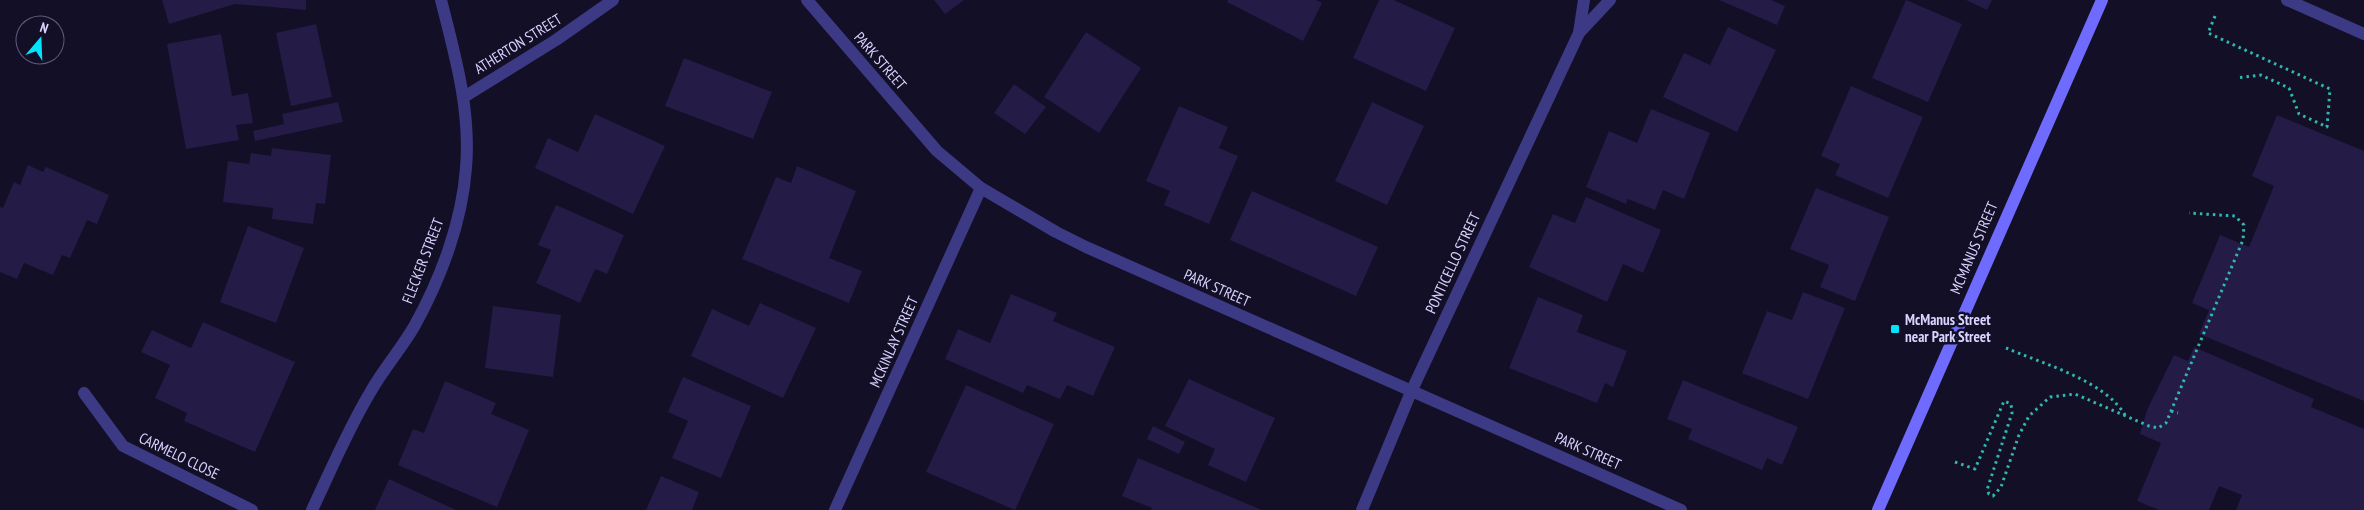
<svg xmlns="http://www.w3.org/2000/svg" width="2364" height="510" font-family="'PT Sans Narrow',sans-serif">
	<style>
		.building { fill: #241b47 }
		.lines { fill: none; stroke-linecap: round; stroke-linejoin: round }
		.path { stroke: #2fb8b0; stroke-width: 3; stroke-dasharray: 2.5 4; stroke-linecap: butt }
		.street { stroke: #3d3a85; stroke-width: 12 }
		.secondary { stroke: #6f6bff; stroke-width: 12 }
		.poi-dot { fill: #00e5ff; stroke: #130f26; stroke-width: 2 }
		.labels { text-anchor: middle; stroke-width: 5; stroke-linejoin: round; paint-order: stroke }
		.street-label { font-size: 15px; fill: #d9d4ff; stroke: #130f26 }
		.poi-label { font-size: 15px; font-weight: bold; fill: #d9d4ff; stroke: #130f26; text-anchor: start }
	</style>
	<rect width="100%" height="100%" fill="#130f26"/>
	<g class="building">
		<path d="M162 0H306V10L235 4 169 24Z"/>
		<path d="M934 0H964L945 14Z"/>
		<path d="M1228 0H1316L1322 3 1303 41 1227 2Z"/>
		<path d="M1379 0H1394L1455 28 1426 91 1353 58Z"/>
		<path d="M1719 0H1771L1785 6 1777 25Z"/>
		<path d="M1906 0 1962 24 1928 102 1872 78Z"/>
		<path d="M1966 0H1992L1987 10Z"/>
		<path d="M316 24 332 97 291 106 276 33Z"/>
		<path d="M1728 27 1776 50 1737 132 1663 97 1684 53 1710 65Z"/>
		<path d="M1086 32 1141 68 1099 133 1044 97Z"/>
		<path d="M221 34 232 96 248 93 253 123 236 125 239 140 186 149 167 44Z"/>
		<path d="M684 58 772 92 753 139 665 106Z"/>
		<path d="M1014 84 1046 107 1025 134 994 113Z"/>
		<path d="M1851 86 1923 117 1888 198 1835 175 1840 164 1821 156Z"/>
		<path d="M338 102 343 122 255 141 253 131 284 124 282 114Z"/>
		<path d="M1372 102 1424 126 1387 205 1335 181Z"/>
		<path d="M1179 106 1228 127 1219 148 1238 156 1209 224 1164 205 1170 191 1146 181Z"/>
		<path d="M1651 109 1710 133 1684 199 1663 190 1655 210 1628 199 1626 204 1586 187 1609 131 1637 143Z"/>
		<path d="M595 114 665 146 633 214 535 168 548 138 578 152Z"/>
		<path d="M2277 115 2364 151V401L2199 334 2209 310 2192 303 2220 235 2249 247 2274 186 2252 176Z"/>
		<path d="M272 148 331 155 325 204 316 203 313 224 272 219 273 208 223 202 228 161 249 164 251 153 271 156Z"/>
		<path d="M28 165 43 172 46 167 109 195 97 224 87 220 70 258 62 255 53 275 24 263 17 279 0 272V207L3 208 14 182 20 185Z"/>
		<path d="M797 166 856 191 829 258 862 271 849 303 742 259 776 177 791 183Z"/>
		<path d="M1816 188 1889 217 1855 301 1820 287 1829 265 1790 249Z"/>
		<path d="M1252 191 1378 247 1356 296 1230 240Z"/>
		<path d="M1586 197 1661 230 1643 273 1623 264 1607 302 1529 267 1553 214 1575 223Z"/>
		<path d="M556 205 624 235 607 274 595 269 580 303 536 283 551 250 538 245Z"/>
		<path d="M248 226 304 248 276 323 220 302Z"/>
		<path d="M1803 292 1845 308 1808 399 1742 373 1767 311 1792 320Z"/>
		<path d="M1011 294 1057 313 1053 321 1115 347 1093 396 1067 385 1060 399 1027 385 1023 393 945 359 958 329 990 343Z"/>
		<path d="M1538 297 1583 315 1577 332 1627 351 1613 387 1605 383 1597 403 1509 368Z"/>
		<path d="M760 303 816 328 783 398 691 356 712 309 749 326Z"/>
		<path d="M493 306 561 315 553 377 485 368Z"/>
		<path d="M203 322 295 362 255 452 184 421 187 413 155 398 170 365 141 352 152 330 191 348Z"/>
		<path d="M2194 347 2314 399 2311 407 2364 429V510H2236L2242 495 2219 486 2209 510H2159L2137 501 2161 443 2140 434 2147 410 2174 355 2188 361Z"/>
		<path d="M683 377 751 406 721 478 672 458 688 421 668 412Z"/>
		<path d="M1189 379 1275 418 1246 482 1208 465 1215 449 1165 426Z"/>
		<path d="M1683 380 1798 427 1782 465 1767 458 1762 470 1688 439 1692 429 1667 419Z"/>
		<path d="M445 381 496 403 491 414 529 430 497 507 398 465 413 429 424 433Z"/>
		<path d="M966 385 1054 424 1015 510 926 472Z"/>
		<path d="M1153 426 1185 442 1179 454 1147 439Z"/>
		<path d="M1138 458 1262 510H1151L1152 508 1122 496Z"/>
		<path d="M661 476 699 492 692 510H646Z"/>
		<path d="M389 479 456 510H375Z"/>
	</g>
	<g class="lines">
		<g class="path">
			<path d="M2215 16 2208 33 2330 89 2327 127 2299 114 2289 88 2261 75 2236 78"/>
			<path d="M2006 348C2043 364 2104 380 2125 415"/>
			<path d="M2171 411 2178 413"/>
			<path d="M1955 462 1975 469 2004 401 2011 404 2012 413 1987 490 1989 494 1993 496 2001 487 2019 435 2029 416 2050 397 2075 394 2149 426 2158 428 2166 423 2243 240 2244 225 2235 216 2189 213"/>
		</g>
		<g class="street">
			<path d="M807 0 937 151 981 188 1056 232 1086 247 1681 510"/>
			<path d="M2287 0 2364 34"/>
			<path d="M1579 33 1610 0"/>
			<path d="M464 97 556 40 613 0"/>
			<path d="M84 393 123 446 252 510"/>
			<path d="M312 510C331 470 348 429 371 391 384 368 402 348 415 325 441 278 462 222 466 168 471 111 455 55 441 0"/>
			<path d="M835 510 981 188"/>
			<path d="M1362 510 1411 392 1579 33 1584 0"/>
		</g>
		<path class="secondary" d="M1878 510 2102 0"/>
	</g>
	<rect class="poi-dot" x="1890" y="324" width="10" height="10" rx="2.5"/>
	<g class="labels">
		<g class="street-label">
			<text transform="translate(518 44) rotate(-32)" y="5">ATHERTON STREET</text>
			<text transform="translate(880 61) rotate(49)" y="5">PARK STREET</text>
			<text transform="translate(1974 248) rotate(-67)" y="5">MCMANUS STREET</text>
			<text transform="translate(423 261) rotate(-69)" y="5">FLECKER STREET</text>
			<text transform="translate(1453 263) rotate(-65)" y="5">PONTICELLO STREET</text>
			<text transform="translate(1217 288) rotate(24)" y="5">PARK STREET</text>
			<text transform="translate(894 342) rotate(-66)" y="5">MCKINLAY STREET</text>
			<text transform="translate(1588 451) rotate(24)" y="5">PARK STREET</text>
			<text transform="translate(179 456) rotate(26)" y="5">CARMELO CLOSE</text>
		</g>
		<g class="poi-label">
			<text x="1905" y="325">McManus Street<tspan x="1905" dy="17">near Park Street</tspan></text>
		</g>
	</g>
	<g transform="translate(40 40) rotate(19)"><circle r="24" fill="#130f26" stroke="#625e7d"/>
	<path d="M0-4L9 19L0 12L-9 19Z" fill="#00e5ff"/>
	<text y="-8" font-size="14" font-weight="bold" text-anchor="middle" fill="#d9d4ff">N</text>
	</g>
</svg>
